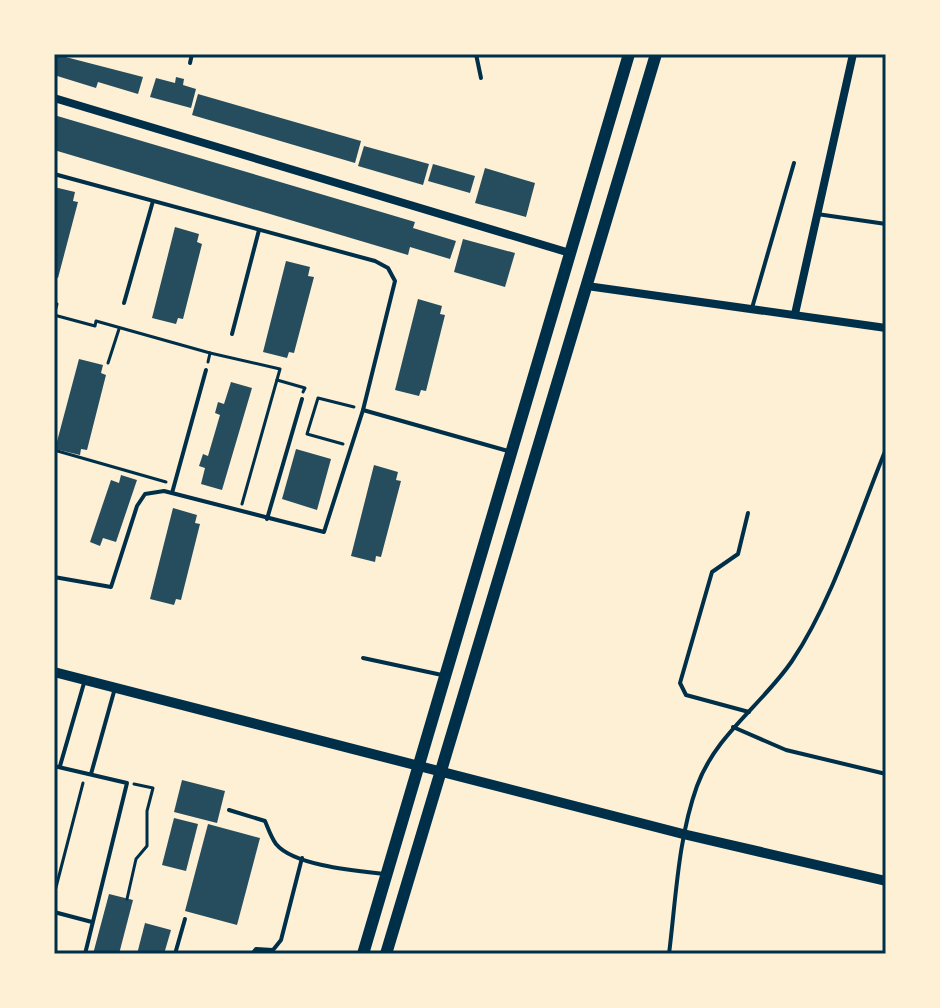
<svg xmlns="http://www.w3.org/2000/svg" width="940" height="1008" font-family="'IBM Plex Sans',sans-serif">
	<style>
		.building { fill: #264d5e }
		.lines { fill: none; stroke-linecap: round; stroke-linejoin: round }
		.path { stroke: #003049; stroke-width: 3 }
		.service { stroke: #003049; stroke-width: 4 }
		.minor { stroke: #003049; stroke-width: 8 }
		.tertiary { stroke: #003049; stroke-width: 10 }
		.primary { stroke: #003049; stroke-width: 12 }
		.neatline { fill: none; stroke: #003049; stroke-width: 3 }
	</style>
	<rect width="100%" height="100%" fill="#fdf0d5"/>
	<g class="building">
		<path d="M54 54 143 77 138 94 98 82 96 88 54 75Z"/>
		<path d="M176 77 184 79 183 85 196 89 191 108 150 97 156 78 175 83Z"/>
		<path d="M198 94 361 141 355 163 192 115Z"/>
		<path d="M54 115 415 222 413 228 456 241 450 259 410 247 408 255 54 150Z"/>
		<path d="M364 146 429 164 423 185 358 166Z"/>
		<path d="M433 164 475 176 470 193 428 181Z"/>
		<path d="M485 168 535 183 526 217 475 203Z"/>
		<path d="M54 187 75 192 73 201 78 202 58 278 54 277Z"/>
		<path d="M175 227 199 234 197 242 202 244 183 319 178 318 176 324 152 318Z"/>
		<path d="M463 239 515 253 505 287 454 272Z"/>
		<path d="M286 261 310 267 308 276 314 277 294 353 289 352 287 358 263 352Z"/>
		<path d="M418 299 442 306 440 314 445 315 426 391 421 390 419 396 395 390Z"/>
		<path d="M79 359 103 365 101 373 106 375 87 450 81 449 80 455 55 449Z"/>
		<path d="M231 382 252 388 222 490 201 484 205 468 199 466 203 454 208 456 220 415 215 413 218 402 224 404Z"/>
		<path d="M296 449 331 459 317 510 282 499Z"/>
		<path d="M374 465 398 472 396 480 401 481 381 557 376 556 375 562 351 556Z"/>
		<path d="M121 475 137 480 116 542 103 538 100 546 90 542 111 480 119 483Z"/>
		<path d="M173 508 197 515 195 523 200 524 181 600 176 599 174 605 150 599Z"/>
		<path d="M182 780 225 791 217 823 174 812Z"/>
		<path d="M174 818 198 824 186 871 162 865Z"/>
		<path d="M208 824 260 838 237 925 185 911Z"/>
		<path d="M109 894 133 900 119 954H93Z"/>
		<path d="M145 923 171 930 164 954H137Z"/>
	</g>
	<g class="lines">
		<g class="path">
			<path d="M54 303 57 304 54 315"/>
			<path d="M54 315 95 326 96 321 210 353 208 362"/>
			<path d="M210 353 280 369 242 504"/>
			<path d="M108 363 119 329"/>
			<path d="M277 380 305 388 303 392"/>
			<path d="M343 444 307 434 318 398 354 407"/>
			<path d="M54 450 166 482"/>
			<path d="M54 895 83 783"/>
			<path d="M127 899 136 859 147 846V811L153 788 134 784"/>
		</g>
		<g class="service">
			<path d="M476 54 481 78"/>
			<path d="M190 63 192 54"/>
			<path d="M54 174 375 261 388 268 395 281 363 410 324 532 164 491 145 494 137 506 111 587 54 577"/>
			<path d="M817 214 886 224"/>
			<path d="M124 303 153 201"/>
			<path d="M752 308 794 163"/>
			<path d="M232 334 259 230"/>
			<path d="M363 410 508 451"/>
			<path d="M172 493 206 370"/>
			<path d="M748 513 738 554 712 572 680 683 686 695 749 712"/>
			<path d="M267 519 302 399"/>
			<path d="M363 658 442 675"/>
			<path d="M733 727 786 750 886 774"/>
			<path d="M54 766 127 783 85 954"/>
			<path d="M60 766 84 683"/>
			<path d="M91 774 115 688"/>
			<path d="M229 810 265 821C268 828 271 837 276 844 294 866 358 871 385 874"/>
			<path d="M54 912 92 922"/>
			<path d="M175 954 185 919"/>
			<path d="M252 954 256 949 273 950 281 940 302 858"/>
			<path d="M669 954C676 898 678 839 697 786 716 734 762 705 792 661 833 600 858 517 886 449"/>
		</g>
		<g class="minor">
			<path d="M54 98 570 253"/>
			<path d="M587 286 886 328"/>
			<path d="M795 314 853 54"/>
		</g>
		<path class="tertiary" d="M54 672 683 834 886 881"/>
		<g class="primary">
			<path d="M363 954 629 54"/>
			<path d="M386 954 656 54"/>
		</g>
	</g>
	<rect width="940" height="1008" fill="none" stroke="#fdf0d5" stroke-width="112"/>
	<rect x="56" y="56" width="828" height="896" class="neatline"/>
</svg>
